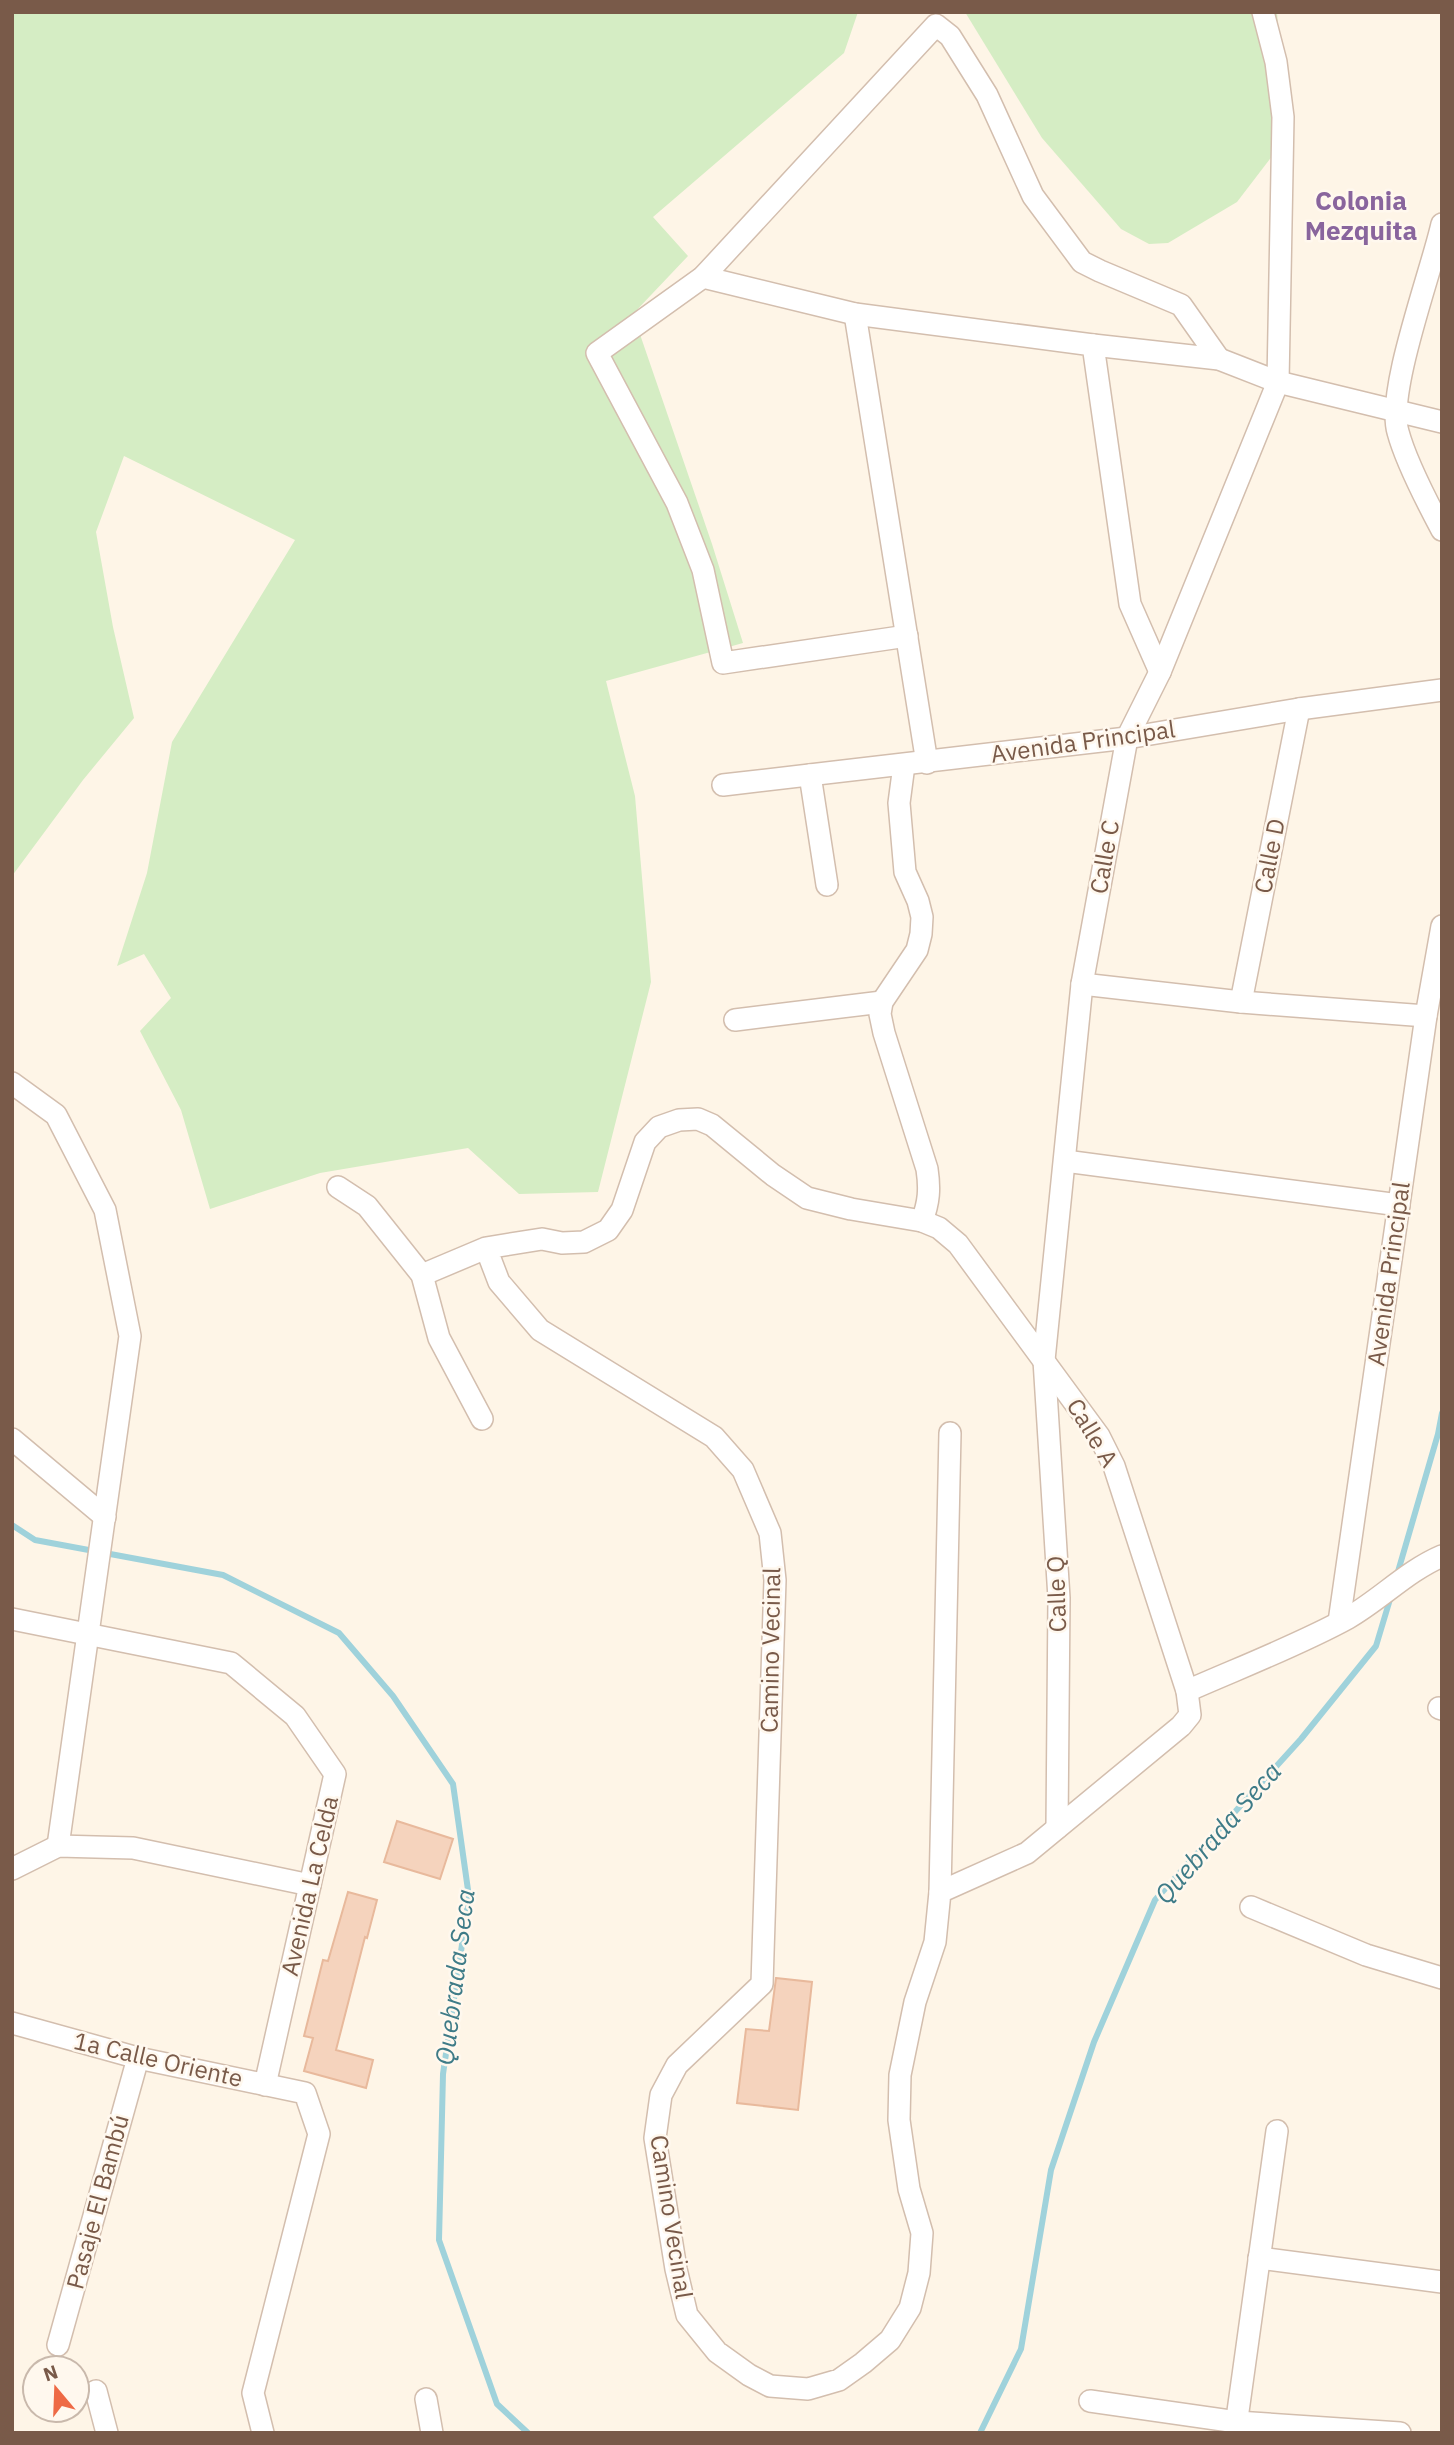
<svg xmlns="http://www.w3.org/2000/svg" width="1454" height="2445" font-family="'IBM Plex Sans',sans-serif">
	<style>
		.green { fill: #d5edc4 }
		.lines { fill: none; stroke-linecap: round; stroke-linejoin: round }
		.stream { stroke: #9fd2db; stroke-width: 6 }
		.building { fill: #f5d3bd; stroke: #e8b99c; stroke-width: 2 }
		.street-casing { stroke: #d3beae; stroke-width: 24 }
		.street { stroke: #fff; stroke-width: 21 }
		.labels { text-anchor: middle; stroke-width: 5; stroke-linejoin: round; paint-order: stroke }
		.street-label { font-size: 24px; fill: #795a49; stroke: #fff8ee }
		.neighbourhood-label { font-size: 26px; font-weight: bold; fill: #89659d; stroke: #fff8ee }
		.water-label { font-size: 26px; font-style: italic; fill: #3e7b87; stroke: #fff8ee }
	</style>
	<rect width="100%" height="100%" fill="#fef5e7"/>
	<g class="green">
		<path d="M12 12H858L844 53 653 217 688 256 633 314 712 544 743 643 606 681 635 796 651 982 598 1192 519 1194 468 1148 320 1173 210 1209 181 1110 140 1031 171 998 144 954 117 966 147 873 172 742 295 540 124 456 96 532 113 627 134 718 83 780 12 876Z"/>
		<path d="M965 12H1277L1281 68 1273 155 1237 202 1168 243 1149 244 1121 229 1042 138Z"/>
	</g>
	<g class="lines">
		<g class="stream">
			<path d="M12 1525 35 1540 223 1575 339 1633 393 1696 453 1784 469 1897 443 2074 439 2240 497 2404 528 2433"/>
			<path d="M1397 1575 1438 1434 1442 1413"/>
			<path d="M980 2433 1021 2349 1051 2170 1094 2042 1155 1900 1301 1739 1376 1646 1391 1596"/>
		</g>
	</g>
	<g class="building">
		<path d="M397 1821 453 1839 440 1879 384 1862Z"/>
		<path d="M348 1892 377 1900 367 1938 365 1937 336 2050 373 2060 366 2088 304 2071 313 2038 304 2036 323 1960 328 1961Z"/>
		<path d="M776 1978 812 1982 798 2110 737 2103 746 2029 769 2031Z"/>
	</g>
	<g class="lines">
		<defs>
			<g id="street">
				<path d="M1442 224C1432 270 1386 392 1398 432 1406 462 1427 502 1442 530"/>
				<path d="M703 277 855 314 1093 345 1130 604 1160 672"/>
				<path d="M855 314 927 763"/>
				<path d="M1093 345 1219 359 1278 382 1442 422"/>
				<path d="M907 636 723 663 703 570 677 503 597 353 703 277 936 25 950 36 987 95 1033 196 1082 262 1100 271 1181 305 1219 359"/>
				<path d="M904 765 899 803 905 872 918 901 922 917 921 934 917 950 882 1002 880 1014 884 1033 927 1169C930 1189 929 1202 922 1221"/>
				<path d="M810 775 827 885"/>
				<path d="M723 785 1127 738 1299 709 1442 690"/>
				<path d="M1082 984 1241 1002 1426 1016"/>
				<path d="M1241 1002 1299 709"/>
				<path d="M735 1020 882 1002"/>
				<path d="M12 1083 56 1115 105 1210 130 1336 58 1846"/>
				<path d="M1065 1161 1399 1205"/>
				<path d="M338 1187 367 1206 422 1275 439 1338 482 1419"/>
				<path d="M422 1275 486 1248 542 1239 562 1243 584 1242 608 1230 622 1210 645 1142 659 1127 679 1120 698 1119 712 1125 773 1175 807 1198 851 1209 922 1221 939 1228 958 1244 1099 1436 1114 1466 1187 1691 1190 1715 1181 1726 1027 1853 940 1892 935 1942 915 2002 900 2075 899 2120 909 2189 922 2233 919 2273 910 2308 890 2340 863 2363 839 2380 808 2389 770 2386 749 2375 717 2352 687 2315 676 2269 655 2138 661 2095 677 2065 762 1984 775 1580 770 1533 743 1470 714 1437 540 1330 499 1282 486 1248"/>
				<path d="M12 1439 105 1517"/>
				<path d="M12 1619 231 1663 295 1716 335 1774 265 2085"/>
				<path d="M1339 1622 1426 1016 1442 926"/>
				<path d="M1187 1691C1239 1668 1299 1645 1348 1618 1381 1599 1407 1571 1442 1556"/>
				<path d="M1439 1708 1442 1709"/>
				<path d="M1057 1828 1059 1598 1044 1360 1082 984 1127 738 1160 672 1278 382 1283 117 1276 62 1263 12"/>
				<path d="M12 1869 58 1846 133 1848 310 1885"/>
				<path d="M940 1892 950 1433"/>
				<path d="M1251 1907 1366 1955 1442 1978"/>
				<path d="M12 2023 138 2058 305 2093 319 2134 253 2393 263 2433"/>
				<path d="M1259 2258 1442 2282"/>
				<path d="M58 2345 138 2058"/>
				<path d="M96 2391 107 2433"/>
				<path d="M426 2399 432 2433"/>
				<path d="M1090 2401 1237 2422 1400 2433"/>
				<path d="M1235 2433 1277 2131"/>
			</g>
		</defs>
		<use href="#street" class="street-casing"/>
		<use href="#street" class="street"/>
	</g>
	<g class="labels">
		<g class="street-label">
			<text transform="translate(1083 742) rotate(-8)" y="8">Avenida Principal</text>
			<text transform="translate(1270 856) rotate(-79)" y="8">Calle D</text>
			<text transform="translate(1105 857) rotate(-80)" y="8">Calle C</text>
			<text transform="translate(1389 1274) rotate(-82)" y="8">Avenida Principal</text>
			<text transform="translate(1092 1433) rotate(59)" y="8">Calle A</text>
			<text transform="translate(1057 1594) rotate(-92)" y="8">Calle Q</text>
			<text transform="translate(771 1650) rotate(-89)" y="8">Camino Vecinal</text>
			<text transform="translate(310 1886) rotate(-77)" y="8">Avenida La Celda</text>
			<text transform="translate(158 2060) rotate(13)" y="8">1a Calle Oriente</text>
			<text transform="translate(98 2202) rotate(-75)" y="8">Pasaje El Bambú</text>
			<text transform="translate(671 2217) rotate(81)" y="8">Camino Vecinal</text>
		</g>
		<g class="neighbourhood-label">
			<text x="1361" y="210">Colonia<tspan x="1361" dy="30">Mezquita</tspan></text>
		</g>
		<g class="water-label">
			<text transform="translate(1218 1833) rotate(-49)" y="9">Quebrada Seca</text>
			<text transform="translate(455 1977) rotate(-83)" y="9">Quebrada Seca</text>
		</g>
	</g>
	<rect width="1454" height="2445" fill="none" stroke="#795a49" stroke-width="28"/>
	<g transform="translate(56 2389) rotate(341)"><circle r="33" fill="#fff8ee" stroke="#c9b9ac" stroke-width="2"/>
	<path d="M0-5L12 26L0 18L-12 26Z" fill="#ee6a45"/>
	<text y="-10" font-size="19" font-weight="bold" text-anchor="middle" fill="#795a49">N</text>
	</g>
</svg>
